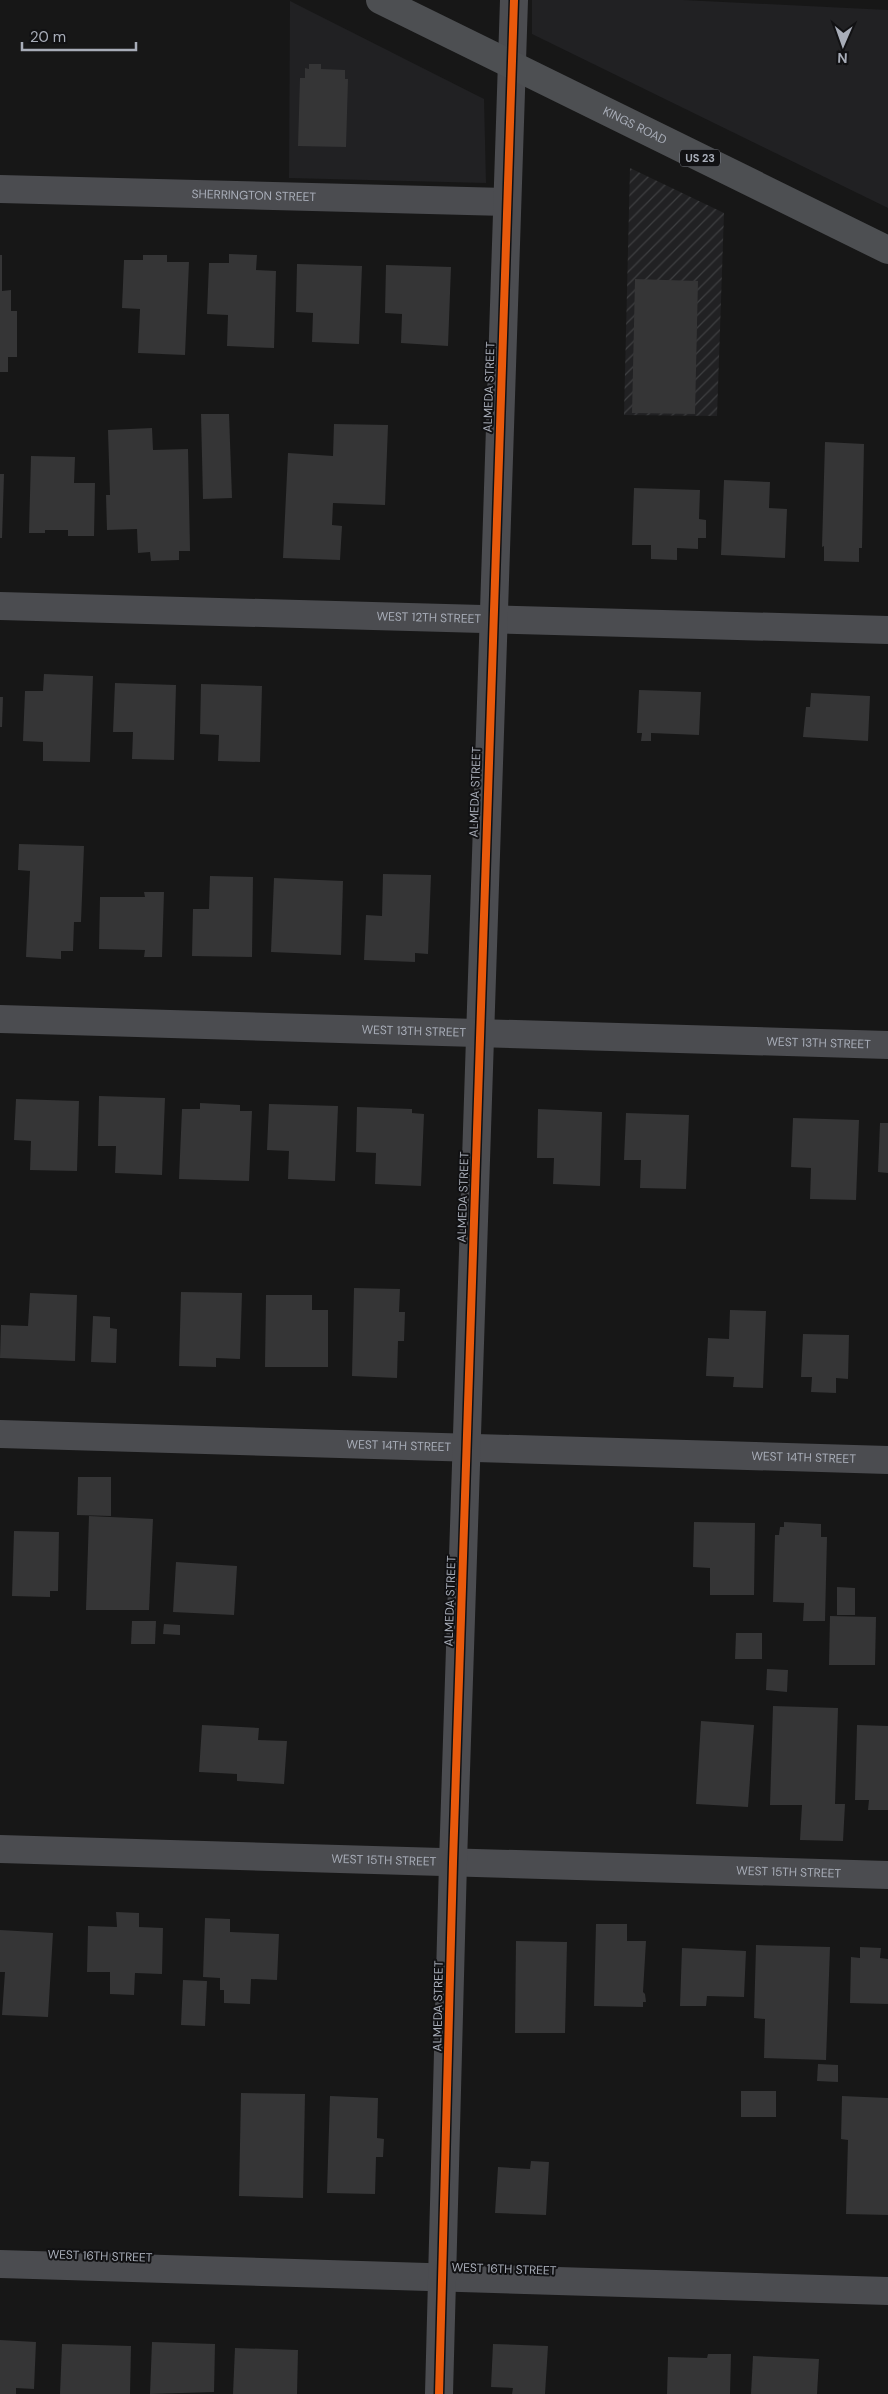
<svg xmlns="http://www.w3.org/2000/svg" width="888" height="2394" font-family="'DM Sans',sans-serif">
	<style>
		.built { fill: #212123 }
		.industrial { fill: url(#industrial-furrows) }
		.building { fill: #353536 }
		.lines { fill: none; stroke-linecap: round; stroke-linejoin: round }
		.minor { stroke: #4b4c50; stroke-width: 28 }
		.tertiary { stroke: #4b4c50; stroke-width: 28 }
		.primary { stroke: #4d4f52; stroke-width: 28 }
		.cycleway-casing { stroke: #111113; stroke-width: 11 }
		.cycleway { stroke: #e8590c; stroke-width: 8 }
		.labels { text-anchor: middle; stroke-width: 4; stroke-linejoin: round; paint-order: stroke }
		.shield { fill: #111113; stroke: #7b7e86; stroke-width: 1 }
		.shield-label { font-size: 11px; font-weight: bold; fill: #a8adb8 }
		.street-label { font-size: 12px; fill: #a8adb8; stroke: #111113 }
	</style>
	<defs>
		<pattern id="industrial-furrows" width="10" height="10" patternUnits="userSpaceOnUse" patternTransform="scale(1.25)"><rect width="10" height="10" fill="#212123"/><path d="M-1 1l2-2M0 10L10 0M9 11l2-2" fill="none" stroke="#3e3f41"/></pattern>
	</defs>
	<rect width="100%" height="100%" fill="#171717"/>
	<g class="built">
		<path d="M532 0H683L888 10V208L532 34Z"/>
		<path d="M290 1 484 99 486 183 289 178Z"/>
	</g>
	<path class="industrial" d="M630 168 724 213 717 416 624 415Z"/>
	<g class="building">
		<path d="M309 64H321V69L345 70V79H348L346 147 298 146 300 78H305V68L309 69Z"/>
		<path d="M229 254 257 255 256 270 276 271 274 348 227 346 228 315 207 314 209 263H229Z"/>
		<path d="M0 255H2V291L11 290V311H17V357H8V372H0Z"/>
		<path d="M143 255H167V262H189L185 355 138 353 140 309 122 308 124 260H143Z"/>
		<path d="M297 264 362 266 359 344 312 342 313 313 296 312Z"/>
		<path d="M386 265 451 267 448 346 401 343 402 314 385 313Z"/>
		<path d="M635 279 698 281 695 414 632 413Z"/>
		<path d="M201 414H229L232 498 203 499Z"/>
		<path d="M334 424 388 425 385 505 333 503 332 525 342 526 340 560 283 558 288 453 333 456Z"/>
		<path d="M152 428 153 450 188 449 190 551H179V560L151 561 150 552 138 553 137 529 107 530 106 495H110L108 430Z"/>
		<path d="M825 442 864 444 862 548H859V562L824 561V546L822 547Z"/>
		<path d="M31 456 75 457 74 483H95L94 536H68V530H45V533H29Z"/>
		<path d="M0 474H4L2 538H0Z"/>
		<path d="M724 480 770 482 769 508 787 509 785 558 721 555Z"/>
		<path d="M634 488 700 490 699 519 706 520V538H698V549L677 548V560L651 559V545H632Z"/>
		<path d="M44 674 93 676 90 762 43 761V742L23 741 25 691H43Z"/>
		<path d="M115 683 176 685 174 760 132 759 133 732H113Z"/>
		<path d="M201 684 262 686 260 762 218 761 219 735 200 734Z"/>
		<path d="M639 690 701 692 699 735 651 733V741H641L642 733H637Z"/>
		<path d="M811 693 870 696 868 741 803 737 806 707H810Z"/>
		<path d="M0 697H3L2 727H0Z"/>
		<path d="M19 844 84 846 81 922H74L73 951H61V959L26 957 30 871 18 870Z"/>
		<path d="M383 874 431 875 428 954 415 953V962L364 960 366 915 382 916Z"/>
		<path d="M210 876 253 877 252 957 192 956 193 909H209Z"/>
		<path d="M274 878 343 881 341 955 271 952Z"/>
		<path d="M144 892H164L162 957H144L145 950 99 949 100 897H145Z"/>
		<path d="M99 1096 165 1098 162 1175 115 1173 116 1146H98Z"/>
		<path d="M16 1099 79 1101 77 1171 30 1170 31 1141 14 1140Z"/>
		<path d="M200 1103 240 1105V1111H252L249 1181 179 1179 182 1109H200Z"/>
		<path d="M269 1104 338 1106 335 1181 288 1179 289 1151 267 1150Z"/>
		<path d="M357 1107 412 1109V1113L424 1114 421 1186 375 1184 376 1153 356 1152Z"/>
		<path d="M538 1109 602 1112 600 1186 553 1184 554 1158H537Z"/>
		<path d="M626 1113 689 1115 686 1189 640 1188 641 1160H624Z"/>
		<path d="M793 1118 859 1120 856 1200 810 1199 811 1168 791 1167Z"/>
		<path d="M880 1123H888V1173L878 1172Z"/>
		<path d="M354 1288 400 1289 399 1312H405L404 1341H398L397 1378 352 1376Z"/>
		<path d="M181 1292 242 1293 240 1359 216 1358V1367L179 1366Z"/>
		<path d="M30 1293 77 1295 75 1361 0 1358 1 1325 28 1326Z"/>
		<path d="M266 1295H312V1310H328V1367H265Z"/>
		<path d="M730 1310 766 1311 763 1388 733 1387 734 1377 706 1376 708 1338 729 1339Z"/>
		<path d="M93 1316 110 1317V1328L117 1329 116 1363 91 1362Z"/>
		<path d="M803 1334 849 1335 848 1379 836 1378V1393L811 1392 812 1377H801Z"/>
		<path d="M78 1477H111V1516L77 1515Z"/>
		<path d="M89 1516 153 1519 149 1610H86Z"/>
		<path d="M694 1522 755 1523 754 1595H710V1568L693 1567Z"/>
		<path d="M784 1522 821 1524V1537H827L825 1621H803L804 1603 773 1602 775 1535H779L780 1527H784Z"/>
		<path d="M14 1531 59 1532 58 1591H50V1597L12 1596Z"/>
		<path d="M176 1562 237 1566 234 1615 173 1612Z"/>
		<path d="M837 1587 855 1588V1615H837Z"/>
		<path d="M830 1616 876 1617 875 1665H829Z"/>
		<path d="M132 1621H156L155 1644H131Z"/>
		<path d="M164 1624 180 1625V1635L163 1634Z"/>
		<path d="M736 1633H762V1659H735Z"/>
		<path d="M767 1669 788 1670 787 1692 766 1690Z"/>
		<path d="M773 1706 838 1708 835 1804H845L843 1841 800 1840 802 1805H770Z"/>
		<path d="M701 1721 754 1725 748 1807 696 1804Z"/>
		<path d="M202 1725 259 1728 258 1740 287 1741 284 1784 237 1781V1774L199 1772Z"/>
		<path d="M857 1725 888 1726V1810H868L869 1800H855Z"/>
		<path d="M116 1912 139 1913V1927L163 1928 162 1974 135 1973 134 1995 110 1994V1972H87L88 1926 117 1927Z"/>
		<path d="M205 1918 230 1919V1932L279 1934 277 1980 251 1979 250 2004 224 2003V1990H220V1978L203 1977Z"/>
		<path d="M596 1924H627V1941H646L643 1992 645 1994 646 2002H643V2007L594 2006Z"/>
		<path d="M0 1930 53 1933 48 2017 2 2015 5 1972H0Z"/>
		<path d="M516 1941 567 1942 565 2033H515Z"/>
		<path d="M756 1945 830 1947 826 2060 764 2058 765 2019 754 2018Z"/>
		<path d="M860 1947 881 1948 880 1958 888 1959V2004L850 2003 851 1957 860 1958Z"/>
		<path d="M682 1948 746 1951 744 1997 707 1996 706 2006H680Z"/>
		<path d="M183 1980 207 1981 205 2026 181 2025Z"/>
		<path d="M818 2064 838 2065V2082L817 2081Z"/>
		<rect x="741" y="2091" width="35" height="26"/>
		<path d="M241 2093 305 2094 303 2198 239 2196Z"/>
		<path d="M330 2096 378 2098 377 2138 384 2139 383 2157H376L375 2194 327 2193Z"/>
		<path d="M842 2096 888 2098V2215L846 2214 848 2140 841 2139Z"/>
		<path d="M531 2161 549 2162 546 2215 495 2213 498 2167 530 2169Z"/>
		<path d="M0 2340 36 2342 34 2389 16 2388V2394H0Z"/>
		<path d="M152 2342 215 2344 214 2392 150 2394Z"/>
		<path d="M62 2344 131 2346 130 2394H60Z"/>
		<path d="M493 2344 548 2346 545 2394H512L513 2388 491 2387Z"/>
		<path d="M235 2348 298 2350 297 2394H233Z"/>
		<path d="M708 2354H731L730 2394H667L668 2357 707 2358Z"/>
		<path d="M753 2356 819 2359 817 2394H751Z"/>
	</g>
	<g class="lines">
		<g class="minor">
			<path id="s1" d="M0 189 506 202"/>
			<path id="s2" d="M0 606 888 630"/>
			<path id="s3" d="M0 1434 888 1460"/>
			<path id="s4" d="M0 1849 888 1875"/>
			<path d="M0 2264 888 2291"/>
			<path d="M439 2394 453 1862 514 0"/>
		</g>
		<path class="tertiary" id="s5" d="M0 1019 888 1045"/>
		<path class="primary" id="s6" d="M380 0 888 250"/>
		<defs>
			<path id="cycleway" d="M439 2394 453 1862 514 0"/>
		</defs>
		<use href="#cycleway" class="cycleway-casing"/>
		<use href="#cycleway" class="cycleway"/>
	</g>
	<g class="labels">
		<rect class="shield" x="680" y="149.5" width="40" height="17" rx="4"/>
		<g class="shield-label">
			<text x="700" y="162">US 23</text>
		</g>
		<g class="street-label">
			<text dy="4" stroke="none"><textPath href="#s6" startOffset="284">KINGS ROAD</textPath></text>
			<text dy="4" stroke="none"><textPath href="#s1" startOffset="254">SHERRINGTON STREET</textPath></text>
			<text transform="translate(489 387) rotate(-88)" y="4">ALMEDA STREET</text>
			<text dy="4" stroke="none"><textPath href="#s2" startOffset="429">WEST 12TH STREET</textPath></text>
			<text transform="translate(475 792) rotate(-88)" y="4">ALMEDA STREET</text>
			<text dy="4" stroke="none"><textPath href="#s5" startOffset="414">WEST 13TH STREET</textPath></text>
			<text dy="4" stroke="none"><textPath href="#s5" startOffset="819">WEST 13TH STREET</textPath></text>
			<text transform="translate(463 1197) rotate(-88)" y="4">ALMEDA STREET</text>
			<text dy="4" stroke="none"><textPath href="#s3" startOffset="399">WEST 14TH STREET</textPath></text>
			<text dy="4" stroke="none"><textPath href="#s3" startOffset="804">WEST 14TH STREET</textPath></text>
			<text transform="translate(450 1601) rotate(-88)" y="4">ALMEDA STREET</text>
			<text dy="4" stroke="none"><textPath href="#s4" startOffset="384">WEST 15TH STREET</textPath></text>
			<text dy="4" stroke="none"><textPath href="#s4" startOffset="789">WEST 15TH STREET</textPath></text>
			<text transform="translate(438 2006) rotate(-89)" y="4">ALMEDA STREET</text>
			<text transform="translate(100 2256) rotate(2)" y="4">WEST 16TH STREET</text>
			<text transform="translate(504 2269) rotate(2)" y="4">WEST 16TH STREET</text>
		</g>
	</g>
	<g transform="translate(843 45) rotate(182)" stroke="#111113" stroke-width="4" paint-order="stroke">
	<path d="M0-4L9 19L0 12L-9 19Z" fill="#a8adb8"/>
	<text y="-8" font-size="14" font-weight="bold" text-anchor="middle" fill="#a8adb8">N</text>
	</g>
	<path d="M22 42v8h114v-8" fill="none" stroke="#a8adb8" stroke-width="2.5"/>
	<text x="30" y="42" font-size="15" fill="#a8adb8" stroke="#111113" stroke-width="4" paint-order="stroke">20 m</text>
</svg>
